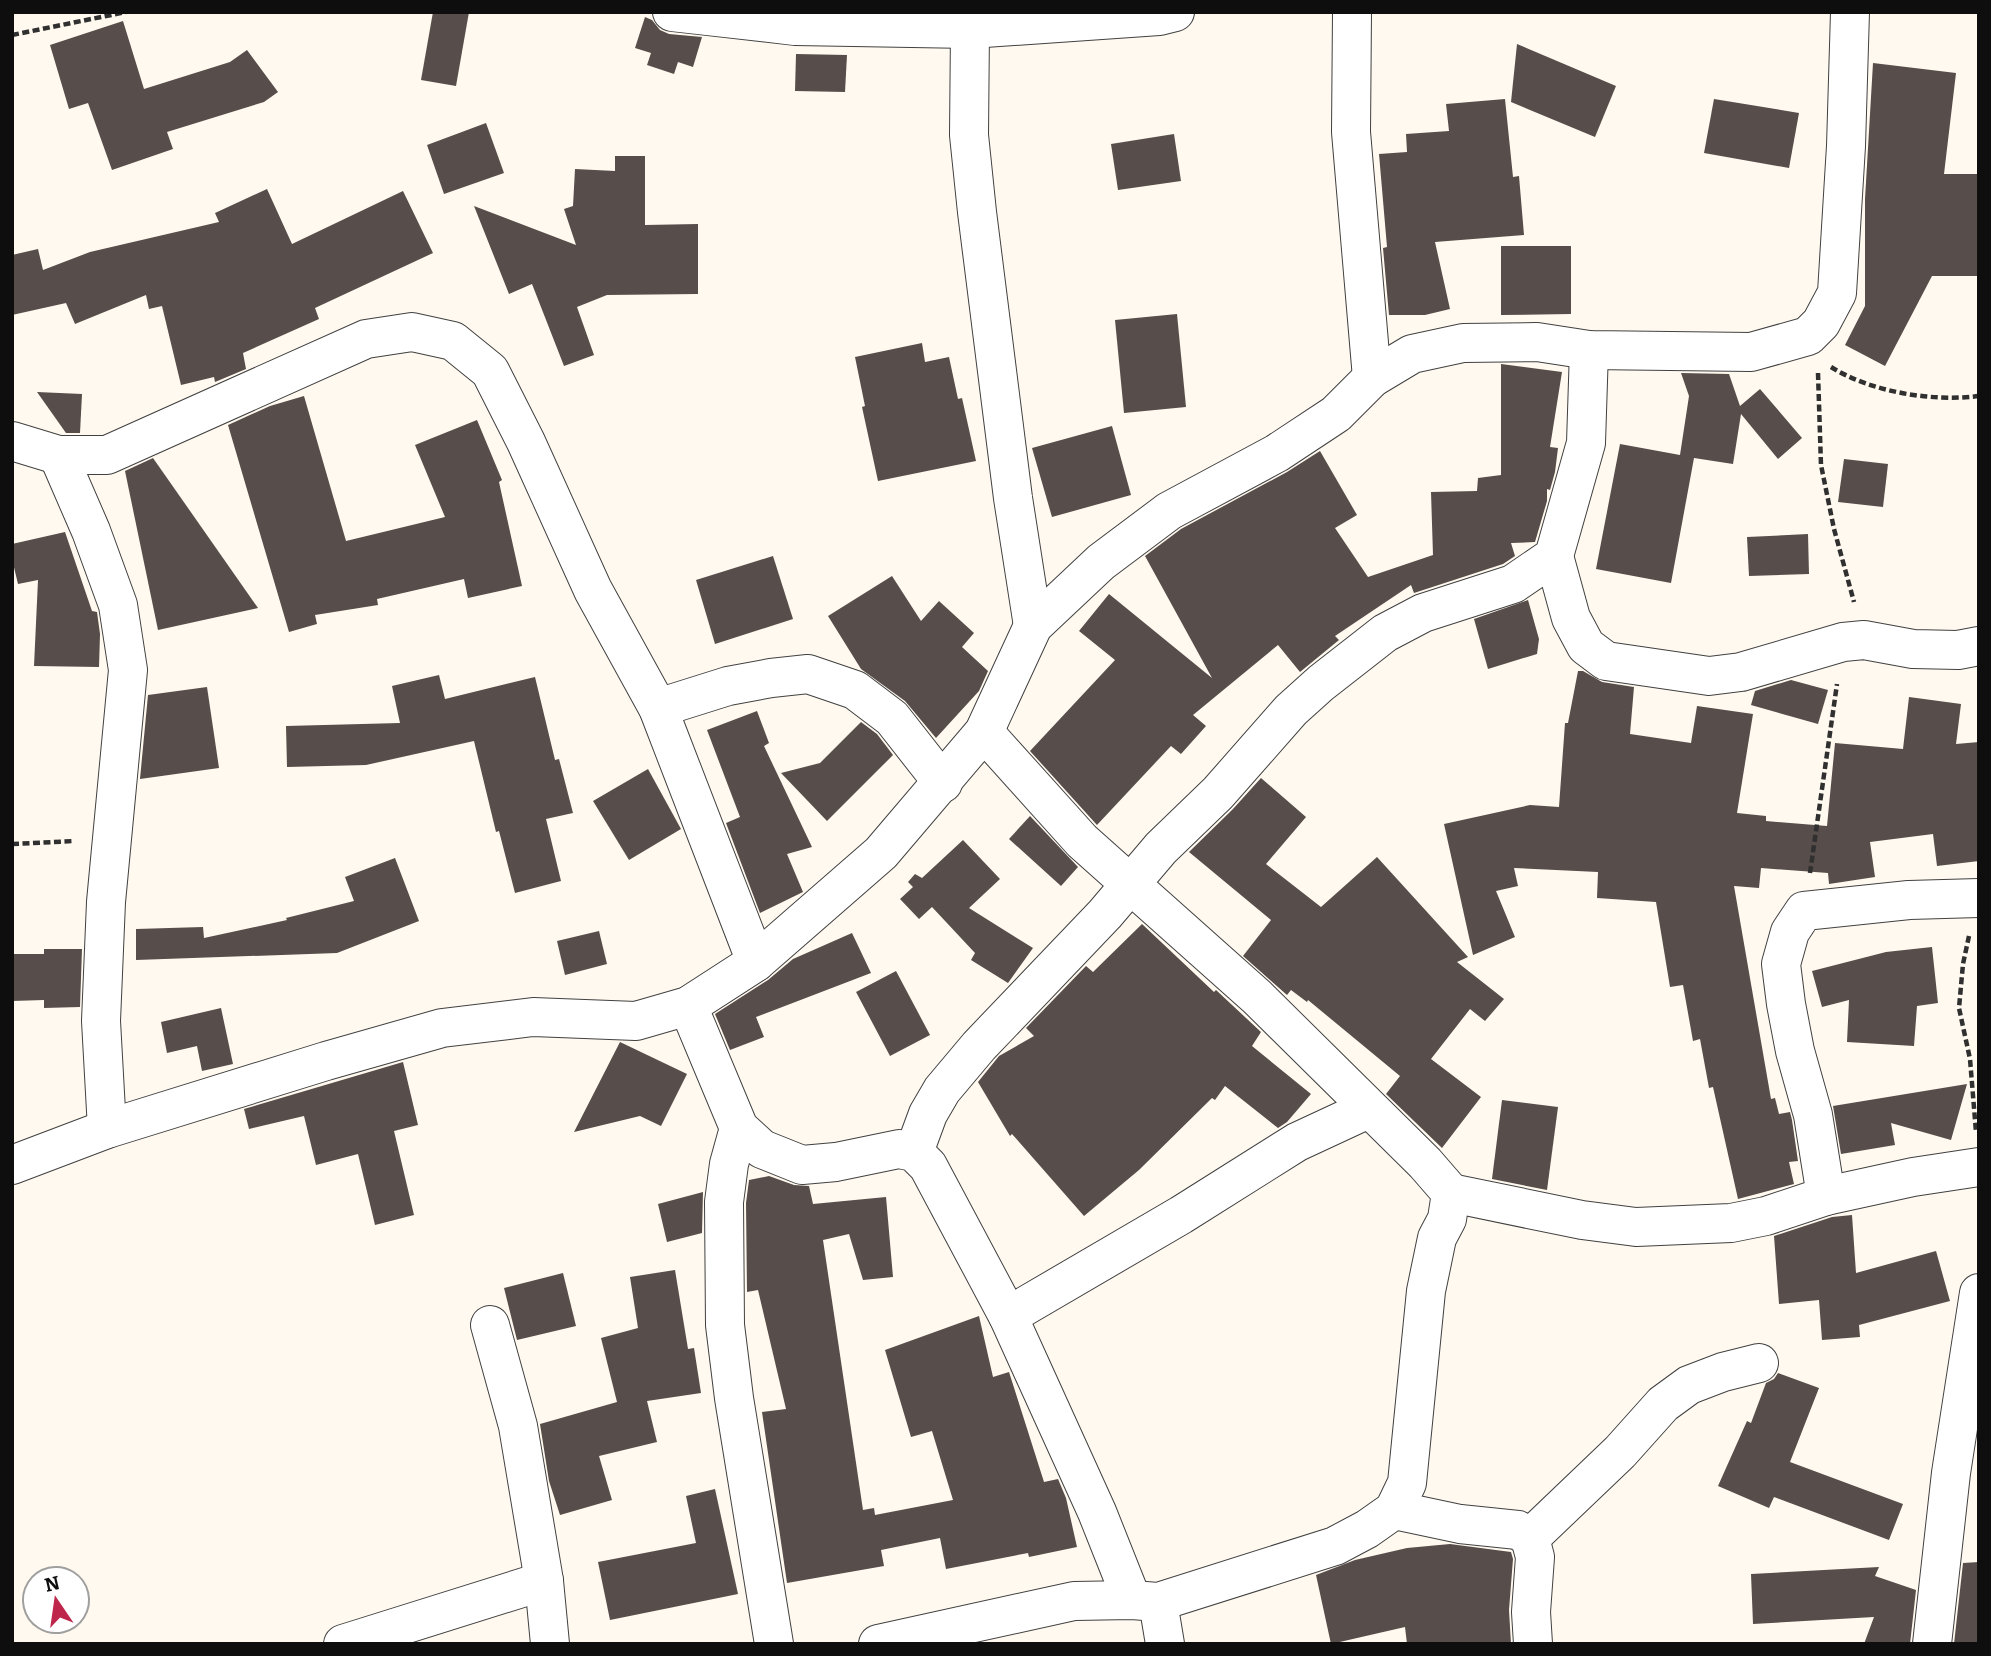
<svg xmlns="http://www.w3.org/2000/svg" width="1991" height="1656" font-family="Bitter,serif">
	<style>
		.building { fill: #574d4a }
		.lines { fill: none; stroke-linecap: round; stroke-linejoin: round }
		.minor-casing { stroke: #414141; stroke-width: 40 }
		.path { stroke: #303030; stroke-width: 4.5; stroke-dasharray: 7 3.5; stroke-linecap: butt }
		.minor { stroke: #fff; stroke-width: 38 }
	</style>
	<rect width="100%" height="100%" fill="#fff9ef"/>
	<g class="building">
		<path d="M433 12H469L456 86 421 80Z"/>
		<path d="M645 17 652 20 660 30 669 34 702 37 693 67 678 62 674 74 647 65 651 53 635 48Z"/>
		<path d="M123 21 144 89 230 62 247 50 278 92 264 102 167 132 173 149 112 170 88 103 69 109 50 45Z"/>
		<path d="M1517 44 1616 86 1595 137 1511 102Z"/>
		<path d="M796 54 847 55 845 92 795 91Z"/>
		<path d="M1873 63 1956 73 1944 174H1977V276H1932L1885 366 1845 345 1865 306V199Z"/>
		<path d="M1505 99 1513 177 1519 176 1524 235 1435 242 1450 309 1425 315H1389L1383 248 1387 247 1379 154 1407 152 1406 134 1449 131 1446 104Z"/>
		<path d="M1714 99 1799 113 1789 168 1704 153Z"/>
		<path d="M486 123 504 173 444 194 427 145Z"/>
		<path d="M1174 134 1181 181 1118 190 1111 144Z"/>
		<path d="M615 156H645V225L698 224V294L607 295 577 307 594 355 564 366 532 284 509 294 474 206 576 245 564 209 573 206 575 169 615 171Z"/>
		<path d="M267 189 292 244 403 191 433 253 315 308 319 319 243 353 246 369 215 382 214 377 181 385 162 306 149 309 146 295 75 324 66 303 12 315V255L38 249 43 270 90 252 219 222 215 213Z"/>
		<path d="M1501 246H1571V314L1501 315Z"/>
		<path d="M1177 314 1186 407 1124 413 1115 320Z"/>
		<path d="M922 343 925 362 949 357 958 399 962 398 976 461 878 481 862 407 865 406 855 357Z"/>
		<path d="M1501 364 1562 372 1550 447 1558 448 1555 472 1550 490 1547 489V501L1535 542 1511 543 1515 556 1503 564 1414 593 1411 585 1335 636 1339 640 1300 672 1278 645 1193 715 1206 726 1181 754 1171 746 1097 825 1030 751 1115 660 1079 631 1109 594 1212 678 1145 556 1181 529 1287 472 1320 451 1357 515 1335 528 1368 577 1433 555 1431 492 1477 491 1478 478 1501 475Z"/>
		<path d="M1681 373 1729 374 1740 406 1760 389 1802 438 1778 459 1741 414 1733 464 1694 458 1671 583 1596 569 1620 444 1680 455 1689 396Z"/>
		<path d="M37 392 82 394 80 433H66Z"/>
		<path d="M304 396 346 541 445 517 415 445 477 420 502 480 499 482 522 586 468 598 464 579 377 599 378 605 315 615 317 624 289 632 228 425 270 406Z"/>
		<path d="M1112 426 1131 495 1052 517 1032 448Z"/>
		<path d="M153 458 258 608 158 630 125 471Z"/>
		<path d="M1844 459 1888 464 1883 507 1838 502Z"/>
		<path d="M65 532 92 611 97 612 100 634 99 667 34 666 38 580 18 584 12 559V544Z"/>
		<path d="M1808 534 1809 574 1749 576 1747 537Z"/>
		<path d="M773 556 793 619 715 644 696 580Z"/>
		<path d="M892 576 921 621 939 601 974 633 962 647 988 671 979 691 936 738 905 701 861 669 828 616Z"/>
		<path d="M1528 600 1539 639 1537 654 1488 669 1474 619Z"/>
		<path d="M1578 671H1583L1602 682 1634 687 1630 734 1691 743 1697 706 1753 714 1737 813 1766 816V821L1827 826 1835 743 1903 749 1909 697 1961 704 1956 744 1979 742V861L1937 866 1933 834 1870 842 1875 877 1829 884 1828 873 1761 868 1759 888 1734 886 1771 1099 1775 1098 1779 1114 1790 1112 1792 1120 1798 1161 1789 1162 1794 1184 1738 1199 1713 1087 1709 1088 1700 1039 1693 1041 1683 985 1670 987 1656 902 1597 898 1598 872 1514 868 1518 886 1496 891 1515 937 1473 955 1444 824 1530 805 1559 807 1565 723H1568Z"/>
		<path d="M439 675 445 699 535 677 555 760 559 759 573 813 546 819 561 881 515 893 499 831 496 832 474 741 366 765 287 767 286 726 400 723 392 686Z"/>
		<path d="M1791 680 1828 690 1818 724 1751 705 1755 691Z"/>
		<path d="M207 687 219 768 140 779 148 695Z"/>
		<path d="M757 711 769 743 764 746 812 847 787 854 803 892 760 913 726 823 740 817 707 730Z"/>
		<path d="M861 722 877 734 893 755 827 821 781 773 820 763Z"/>
		<path d="M648 769 681 829 629 860 593 801Z"/>
		<path d="M1261 778 1306 817 1266 864 1321 907 1377 857 1468 957 1457 962 1504 999 1485 1021 1470 1009 1431 1059 1481 1097 1442 1148 1386 1094 1400 1076 1308 1000 1307 1002 1291 990 1287 995 1243 956 1271 920 1189 852 1233 809Z"/>
		<path d="M1030 816 1078 867 1061 886 1009 839Z"/>
		<path d="M963 840 1000 879 969 908 1033 948 1008 983 971 960 975 953 932 907 919 919 900 899 913 887 908 882 915 874 922 878Z"/>
		<path d="M395 858 419 921 337 953 136 960V929L203 927 204 938 287 920 286 918 354 901 345 877Z"/>
		<path d="M1142 924 1214 992 1216 990 1261 1032 1252 1046 1311 1094 1287 1122 1278 1128 1225 1086 1215 1100 1212 1098 1139 1170 1084 1216 1012 1134 1010 1136 978 1082 999 1056 1034 1036 1026 1028 1086 966 1093 972Z"/>
		<path d="M599 931 607 964 565 975 557 941Z"/>
		<path d="M852 933 871 973 756 1017 764 1037 730 1050 715 1014 768 980 793 959Z"/>
		<path d="M1932 947 1938 1003 1917 1006 1914 1046 1847 1042 1849 1000 1822 1007 1812 971 1886 952Z"/>
		<path d="M44 949H82L80 1007 44 1008V1000L12 1001V954H44Z"/>
		<path d="M896 971 930 1035 890 1056 856 992Z"/>
		<path d="M221 1008 233 1064 202 1071 197 1046 167 1053 161 1022Z"/>
		<path d="M620 1042 687 1074 661 1126 640 1116 574 1132Z"/>
		<path d="M403 1062 418 1125 394 1131 414 1215 375 1225 358 1154 316 1165 304 1116 249 1129 244 1109Z"/>
		<path d="M1967 1084 1951 1140 1891 1123 1895 1145 1841 1154 1833 1106Z"/>
		<path d="M1502 1100 1558 1107 1547 1190 1492 1179Z"/>
		<path d="M769 1176 794 1185 809 1186 813 1204 886 1197 893 1277 863 1280 849 1234 823 1240 863 1510 874 1508 875 1515 953 1500 932 1431 911 1437 885 1350 979 1316 993 1377 1009 1372 1044 1482 1058 1479 1066 1498 1077 1547 1029 1557 1028 1553 946 1569 940 1538 881 1550 884 1566 787 1583 762 1412 786 1409 758 1290 747 1292 746 1203 749 1180Z"/>
		<path d="M703 1192 702 1233 667 1242 658 1204Z"/>
		<path d="M1852 1215 1856 1273 1936 1251 1950 1301 1859 1325 1860 1337 1822 1340 1819 1300 1779 1304 1774 1236 1832 1217Z"/>
		<path d="M675 1270 688 1349 694 1348 701 1393 647 1401 657 1442 599 1456 612 1500 560 1515 549 1481 540 1424 617 1402 601 1338 638 1328 630 1277Z"/>
		<path d="M563 1273 576 1326 517 1340 504 1288Z"/>
		<path d="M1778 1373 1819 1388 1790 1462 1903 1504 1889 1540 1774 1497 1769 1508 1718 1486 1747 1421 1751 1423 1766 1383 1774 1379Z"/>
		<path d="M715 1489 738 1594 610 1620 598 1562 696 1543 686 1496Z"/>
		<path d="M1450 1544 1511 1552 1513 1559 1509 1610 1511 1644H1407L1405 1627 1331 1644 1316 1575 1355 1560 1407 1548Z"/>
		<path d="M1979 1562V1644H1954L1963 1563Z"/>
		<path d="M1879 1567 1875 1576 1916 1590 1910 1644H1864L1874 1617 1753 1624 1751 1574Z"/>
	</g>
	<g class="lines">
		<defs>
			<g id="minor">
				<path d="M672 12 795 26 970 29 1159 16 1175 12"/>
				<path d="M1352 12 1351 132 1372 378"/>
				<path d="M970 29 969 135 977 212 1013 498 1033 626"/>
				<path d="M12 441 58 455H107L366 339 412 332 453 341 490 371 526 442 593 590 658 708 756 962"/>
				<path d="M58 455 91 531 118 605 128 670 106 902 101 1021 107 1129"/>
				<path d="M1554 556 1571 618 1586 646 1606 661 1709 676 1741 672 1843 642 1864 640 1913 649 1958 650 1979 646"/>
				<path d="M658 708 728 686 771 678 808 674 855 690 892 718 943 783"/>
				<path d="M688 1006 739 1128 762 1149 802 1165 836 1162 899 1149 914 1152 928 1166 1008 1316 1097 1512 1132 1600"/>
				<path d="M739 1128 729 1164 724 1202 725 1325 734 1398 774 1644"/>
				<path d="M914 1152 928 1114 942 1090 979 1046 1105 914 1161 848 1218 793 1291 710 1321 683 1385 633 1423 613 1513 584 1554 556 1586 443 1589 350"/>
				<path d="M12 1165 107 1129 326 1061 442 1028 533 1017 636 1021 688 1006 756 962 881 853 984 732 1033 626 1101 562 1169 511 1277 453 1336 414 1372 378 1412 354 1463 343 1537 342 1589 350 1751 352 1808 336 1821 323 1837 293 1846 146 1850 12"/>
				<path d="M1451 1193 1582 1220 1636 1227 1731 1223 1766 1216 1826 1196 1913 1177 1979 1167"/>
				<path d="M1826 1196 1813 1115 1795 1051 1786 1004 1781 964 1790 932 1804 911 1909 900 1979 898"/>
				<path d="M1008 1316 1181 1215 1297 1142 1368 1109"/>
				<path d="M490 1325 518 1426 544 1581 550 1644"/>
				<path d="M1394 1510 1460 1524 1518 1530 1530 1538 1535 1557 1531 1612 1533 1644"/>
				<path d="M1530 1538 1620 1452 1663 1404 1689 1385 1723 1372 1759 1363"/>
				<path d="M1158 1602 1165 1644"/>
				<path d="M343 1644 544 1581"/>
				<path d="M878 1644 1074 1601 1132 1600 1158 1602 1335 1546 1367 1529 1394 1510 1407 1483 1426 1291 1437 1238 1447 1219 1451 1193 1425 1163 1257 997 1082 841 984 732"/>
				<path d="M1932 1644 1951 1473 1979 1293"/>
			</g>
		</defs>
		<use href="#minor" class="minor-casing"/>
		<g class="path">
			<path d="M12 35 126 12"/>
			<path d="M1831 367C1871 392 1932 402 1979 396"/>
			<path d="M1818 373 1821 465 1834 529 1854 602"/>
			<path d="M12 844 74 841"/>
			<path d="M1810 873 1837 684"/>
			<path d="M1969 936 1963 964 1959 1008 1970 1059 1976 1132"/>
		</g>
		<use href="#minor" class="minor"/>
	</g>
	<rect width="1991" height="1656" fill="none" stroke="#0e0e0e" stroke-width="28"/>
	<g transform="translate(56 1600) rotate(347)"><circle r="33" fill="#ffffff" stroke="#9f9f9f" stroke-width="2"/>
	<path d="M0-5L12 26L0 18L-12 26Z" fill="#bf264b"/>
	<text y="-10" font-size="19" font-weight="bold" text-anchor="middle" fill="#0e0e0e">N</text>
	</g>
</svg>
